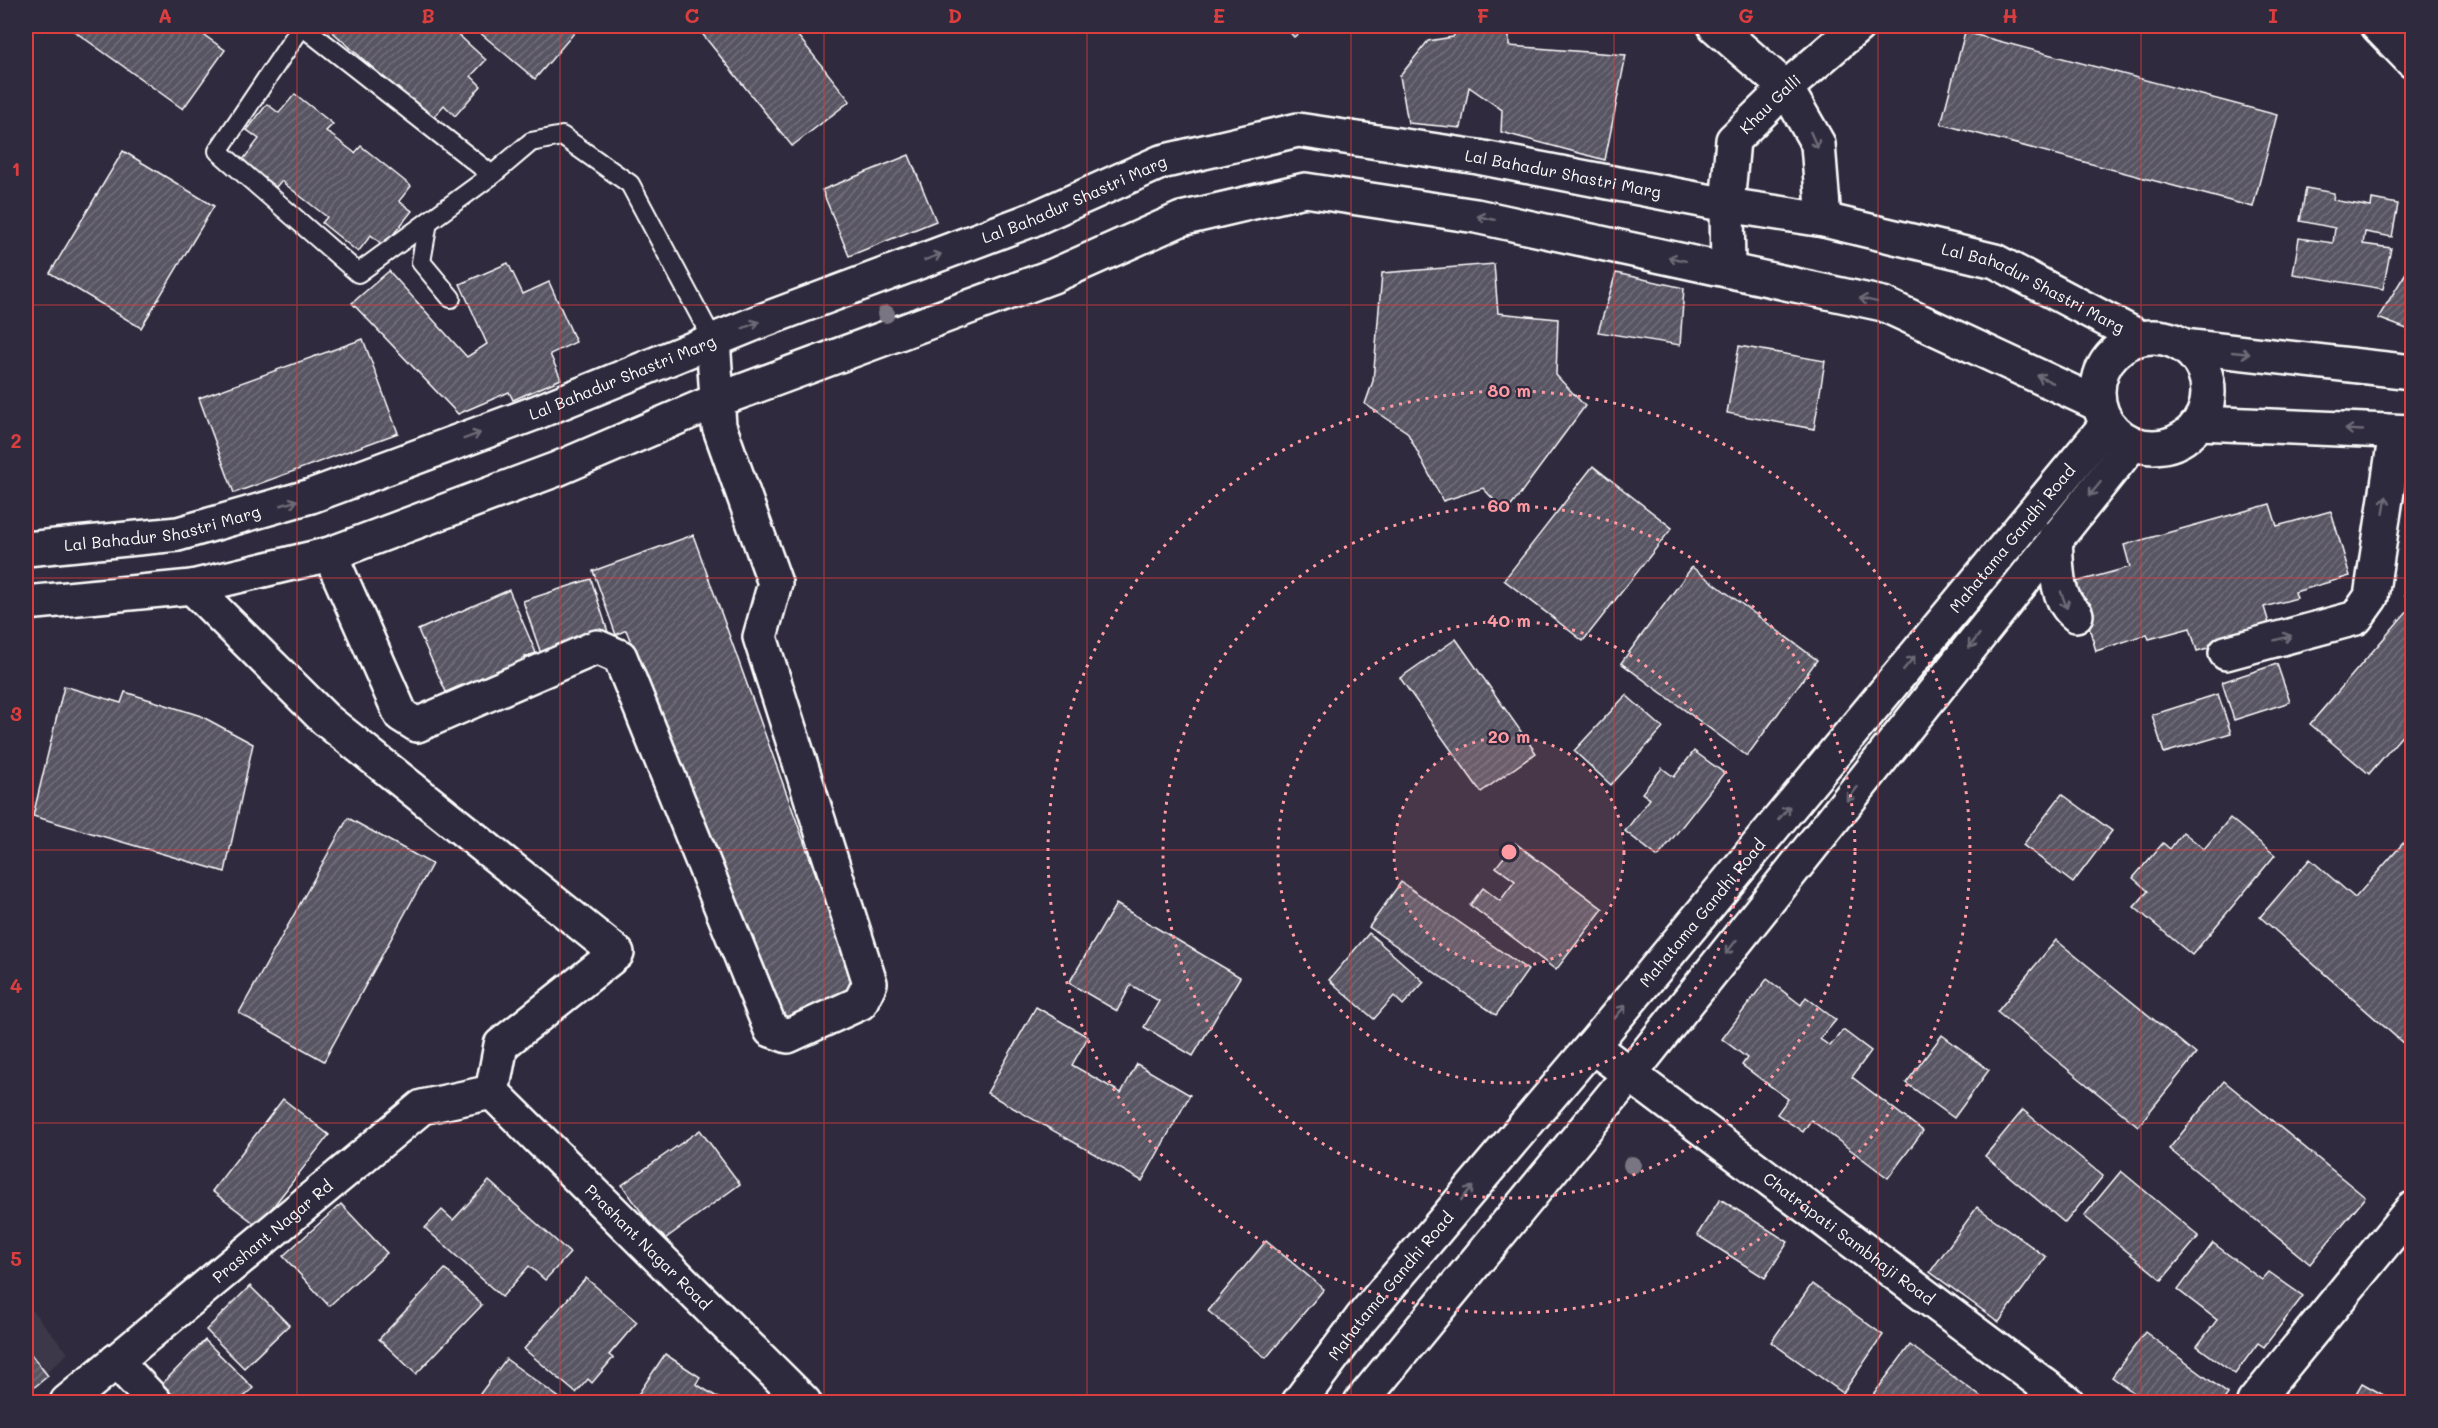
<svg xmlns="http://www.w3.org/2000/svg" width="2438" height="1428" font-family="Mali,sans-serif">
	<style>
		.built { fill: #3c3749 }
		.building { fill: url(#building-hatch); stroke: #fff; stroke-width: 1.5 }
		.lines { fill: none; stroke-linecap: round; stroke-linejoin: round }
		.lane-casing { stroke: #fff; stroke-width: 22 }
		.street-casing { stroke: #fff; stroke-width: 38 }
		.secondary-casing { stroke: #fff; stroke-width: 38 }
		.primary-casing { stroke: #fff; stroke-width: 38 }
		.lane { stroke: #2f2a3d; stroke-width: 18 }
		.street { stroke: #2f2a3d; stroke-width: 33 }
		.secondary { stroke: #2f2a3d; stroke-width: 33 }
		.primary { stroke: #2f2a3d; stroke-width: 33 }
		.tree { fill: #797582 }
		.oneway { stroke: #6d6a77 }
		.grid { fill: none; stroke: #da3e3e; stroke-width: 1.5; stroke-opacity: 0.55 }
		.ring { fill: none; stroke: #ff9aa2; stroke-width: 3; stroke-dasharray: 3 6 }
		.labels { text-anchor: middle; stroke-width: 4.5; stroke-linejoin: round; paint-order: stroke }
		.street-label { font-size: 16px; fill: #fff; stroke: #2f2a3d }
		.centre { fill: #ff9aa2; stroke: #2f2a3d; stroke-width: 3 }
		.ring-label { font-size: 18px; text-anchor: middle; font-weight: bold; fill: #ff9aa2; stroke: #2f2a3d; stroke-width: 4.5; stroke-linejoin: round; paint-order: stroke }
		.neatline { fill: none; stroke: #da3e3e; stroke-width: 2 }
		.grid-label { font-size: 20px; text-anchor: middle; font-weight: bold; fill: #da3e3e }
	</style>
	<defs>
		<pattern id="building-hatch" width="6" height="6" patternUnits="userSpaceOnUse" patternTransform="scale(1.5)"><rect width="6" height="6" fill="#595564"/><path d="M-1 1l2-2M0 6l6-6M5 7l2-2" fill="none" stroke="#726e7b"/></pattern>
	</defs>
	<rect width="100%" height="100%" fill="#2f2a3d"/>
	<filter id="ink" filterUnits="userSpaceOnUse"><feTurbulence type="fractalNoise" baseFrequency=".0167" numOctaves="2"/><feDisplacementMap in="SourceGraphic" scale="12" xChannelSelector="R" yChannelSelector="G"/><feConvolveMatrix kernelMatrix="1 2 1 2 8 2 1 2 1" color-interpolation-filters="sRGB"/></filter>
	<g filter="url(#ink)">
		<path class="built" d="M26 1303 68 1353 26 1391Z"/>
		<g class="building">
			<path d="M67 26H191L225 50 183 109Z"/>
			<path d="M326 26H449L486 60 471 76 481 86 455 116 444 105 431 120Z"/>
			<path d="M472 26H580L535 79Z"/>
			<path d="M696 26H790L850 101 792 146Z"/>
			<path d="M1284 26H1308L1294 37Z"/>
			<path d="M1459 26H1509V46L1626 55 1605 160 1501 132 1502 110 1469 87 1461 128 1408 123 1400 76 1428 41 1453 37Z"/>
			<path d="M1965 32 2277 115 2253 207 1941 124Z"/>
			<path d="M295 94 333 124 326 131 355 153 361 146 411 186 399 201 412 211 384 246 371 235 358 252 322 223 327 217 281 181 276 187 242 161 259 139 247 130 267 104 279 113Z"/>
			<path d="M123 151 214 206 141 328 50 273Z"/>
			<path d="M909 155 936 221 849 256 822 190Z"/>
			<path d="M2306 188 2334 193 2333 200 2371 207 2372 199 2398 204 2392 237 2365 232 2363 244 2391 248 2383 289 2293 274 2299 238 2333 243 2335 228 2300 221Z"/>
			<path d="M508 263 523 294 549 282 576 342 550 354 561 379 513 400 509 392 458 414 352 303 389 271 467 357 487 344 460 284Z"/>
			<path d="M2412 263V331L2378 318Z"/>
			<path d="M1494 264 1498 313 1558 319 1556 375 1585 406 1506 513 1483 488 1443 501 1407 432 1365 404 1373 381 1382 273Z"/>
			<path d="M1616 273 1684 288 1680 345 1598 332Z"/>
			<path d="M363 339 398 433 234 493 199 398Z"/>
			<path d="M1739 346 1825 361 1814 429 1727 413Z"/>
			<path d="M1593 466 1672 528 1583 641 1504 580Z"/>
			<path d="M2270 504 2277 526 2331 511 2350 576 2295 592 2297 598 2264 607 2271 630 2197 651 2190 628 2149 639 2147 634 2096 651 2076 582 2130 567 2124 545Z"/>
			<path d="M2411 509 2412 510V596H2405Z"/>
			<path d="M693 535 858 991 785 1019 626 630 616 635 593 571Z"/>
			<path d="M1692 567 1817 660 1747 756 1621 663Z"/>
			<path d="M591 579 608 632 541 654 523 601Z"/>
			<path d="M509 590 536 653 525 657 532 672 468 700 462 685 446 692 418 630Z"/>
			<path d="M2409 609 2412 612V724L2369 774 2310 724Z"/>
			<path d="M1456 639 1536 753 1481 792 1400 678Z"/>
			<path d="M2277 664 2290 702 2234 720 2222 682Z"/>
			<path d="M64 686 121 703 125 692 201 716 253 744 225 872 33 816Z"/>
			<path d="M2218 694 2231 733 2164 753 2152 715Z"/>
			<path d="M1626 695 1663 728 1611 785 1574 751Z"/>
			<path d="M1694 751 1724 773 1658 857 1625 831 1650 799 1642 793 1662 768 1674 777Z"/>
			<path d="M2062 794 2112 831 2073 883 2023 845Z"/>
			<path d="M348 818 432 864 324 1061 239 1013Z"/>
			<path d="M2230 818 2275 855 2192 955 2134 907 2148 891 2133 878 2163 843 2170 849 2183 832 2204 849Z"/>
			<path d="M2412 833V1051L2260 917 2310 859 2355 898Z"/>
			<path d="M1515 843 1603 909 1556 970 1470 905 1483 888 1500 901 1515 881 1496 867Z"/>
			<path d="M1401 882 1528 970 1496 1015 1369 927Z"/>
			<path d="M1116 904 1240 977 1193 1056 1144 1027 1159 1001 1131 985 1117 1011 1069 983Z"/>
			<path d="M1369 933 1424 982 1403 1005 1394 996 1374 1019 1329 980Z"/>
			<path d="M2056 940 2196 1054 2138 1126 1997 1012Z"/>
			<path d="M1767 979 1801 1005 1806 997 1836 1020 1820 1039 1830 1046 1843 1030 1871 1051 1852 1077 1923 1131 1888 1178 1811 1120 1803 1132 1777 1114 1788 1099 1742 1065 1747 1058 1722 1039Z"/>
			<path d="M1036 1007 1088 1037 1072 1065 1121 1093 1137 1064 1190 1095 1142 1181 987 1093Z"/>
			<path d="M1942 1035 1989 1070 1954 1118 1906 1083Z"/>
			<path d="M2224 1081 2365 1197 2310 1264 2169 1149Z"/>
			<path d="M283 1099 329 1135 258 1226 212 1191Z"/>
			<path d="M2023 1110 2103 1176 2065 1223 1985 1156Z"/>
			<path d="M700 1130 740 1184 662 1241 622 1185Z"/>
			<path d="M2121 1171 2199 1236 2162 1280 2084 1216Z"/>
			<path d="M489 1181 570 1253 545 1280 529 1266 502 1297 425 1228 442 1210 453 1220Z"/>
			<path d="M1720 1199 1788 1242 1765 1278 1697 1235Z"/>
			<path d="M341 1204 387 1253 329 1306 283 1256Z"/>
			<path d="M1977 1207 2046 1257 1999 1322 1930 1272Z"/>
			<path d="M1266 1241 1324 1289 1266 1358 1208 1311Z"/>
			<path d="M2213 1243 2262 1280 2269 1272 2303 1296 2264 1347 2258 1343 2235 1374 2197 1346 2217 1320 2178 1290Z"/>
			<path d="M445 1269 482 1305 416 1374 379 1339Z"/>
			<path d="M586 1278 637 1322 609 1355 613 1358 592 1383 588 1379 576 1393 524 1349Z"/>
			<path d="M1812 1284 1883 1335 1843 1393 1771 1342Z"/>
			<path d="M250 1286 289 1325 244 1368 206 1330Z"/>
			<path d="M2145 1332 2228 1394 2222 1402H2147L2112 1377Z"/>
			<path d="M205 1340 253 1388 239 1402H175L159 1387Z"/>
			<path d="M1910 1345 1988 1402H1868Z"/>
			<path d="M26 1348 48 1376 26 1394Z"/>
			<path d="M665 1354 700 1377 696 1384 725 1402H633Z"/>
			<path d="M506 1359 565 1402H474Z"/>
			<path d="M2362 1383 2396 1402H2351Z"/>
		</g>
		<g class="lines">
			<defs>
				<g id="lane">
					<path d="M492 175 302 26 218 151 358 273 492 175 531 142 562 136 630 184 713 340"/>
					<path d="M428 222 421 262 451 298"/>
				</g>
				<g id="street">
					<path d="M1715 26 1786 88 1818 144 1824 220"/>
					<path d="M2378 26 2412 61"/>
					<path id="s1" d="M1728 270 1727 205 1733 140 1786 88 1858 26"/>
					<path d="M2055 538C2057 564 2054 598 2076 615"/>
					<path d="M330 554 401 715 417 725 597 647 620 657 771 1030 788 1036 860 1003 870 983 760 637 775 583 719 426 713 340"/>
					<path d="M192 587 325 719 617 953 501 1045 492 1092"/>
					<path d="M2226 653 2356 618 2371 597 2396 432"/>
					<path id="s2" d="M1592 1046 2067 1402"/>
					<path id="s3" d="M492 1092 804 1402"/>
					<path d="M116 1361 155 1402"/>
					<path id="s4" d="M67 1402 422 1107 492 1092"/>
					<path d="M2254 1402 2412 1209"/>
				</g>
				<g id="secondary">
					<path id="s5" d="M1299 1402 1361 1319 1592 1046 2107 424"/>
					<path d="M1361 1402 1631 1073 2132 444"/>
				</g>
				<g id="primary">
					<circle cx="2153" cy="392" r="55"/>
					<path d="M2183 346 2412 372"/>
					<path d="M2199 423 2412 432"/>
					<path id="s6" d="M26 549 178 534 311 496 535 413 761 321 1031 220 1161 162 1298 130 1478 157 1727 205 1824 220 1995 261 2141 338"/>
					<path d="M26 603 192 587 330 554 557 469 718 400 1053 276 1181 219 1305 190 1476 216 1883 304 2098 404"/>
				</g>
			</defs>
			<use href="#lane" class="lane-casing"/>
			<use href="#street" class="street-casing"/>
			<use href="#secondary" class="secondary-casing"/>
			<use href="#primary" class="primary-casing"/>
			<use href="#lane" class="lane"/>
			<use href="#street" class="street"/>
			<use href="#secondary" class="secondary"/>
			<use href="#primary" class="primary"/>
		</g>
		<g class="tree">
			<circle cx="886" cy="314" r="9"/>
			<circle cx="1632" cy="1165" r="9"/>
		</g>
		<defs><path id="oneway-shaft" d="M-6 0H5M1.5-3L5.5 0L1.5 3" fill="none" stroke-width="1.6" stroke-linecap="round" stroke-linejoin="round" transform="scale(1.5)"/></defs>
		<g class="oneway">
			<use href="#oneway-shaft" transform="translate(1814 140) rotate(66)"/>
			<use href="#oneway-shaft" transform="translate(1486 218) rotate(-168)"/>
			<use href="#oneway-shaft" transform="translate(933 257) rotate(-21)"/>
			<use href="#oneway-shaft" transform="translate(1677 259) rotate(-168)"/>
			<use href="#oneway-shaft" transform="translate(1868 300) rotate(-168)"/>
			<use href="#oneway-shaft" transform="translate(751 325) rotate(-22)"/>
			<use href="#oneway-shaft" transform="translate(2241 353) rotate(6)"/>
			<use href="#oneway-shaft" transform="translate(2045 379) rotate(-155)"/>
			<use href="#oneway-shaft" transform="translate(2354 430) rotate(-177)"/>
			<use href="#oneway-shaft" transform="translate(472 436) rotate(-20)"/>
			<use href="#oneway-shaft" transform="translate(2095 489) rotate(129)"/>
			<use href="#oneway-shaft" transform="translate(289 503) rotate(-16)"/>
			<use href="#oneway-shaft" transform="translate(2385 505) rotate(-81)"/>
			<use href="#oneway-shaft" transform="translate(2064 600) rotate(70)"/>
			<use href="#oneway-shaft" transform="translate(2283 638) rotate(-15)"/>
			<use href="#oneway-shaft" transform="translate(1974 641) rotate(128)"/>
			<use href="#oneway-shaft" transform="translate(1909 663) rotate(-50)"/>
			<use href="#oneway-shaft" transform="translate(1852 794) rotate(128)"/>
			<use href="#oneway-shaft" transform="translate(1784 813) rotate(-50)"/>
			<use href="#oneway-shaft" transform="translate(1731 947) rotate(128)"/>
			<use href="#oneway-shaft" transform="translate(1620 1012) rotate(-50)"/>
			<use href="#oneway-shaft" transform="translate(1467 1193) rotate(-50)"/>
		</g>
	</g>
	<path class="grid" d="M297 26V1402M560 26V1402M824 26V1402M1087 26V1402M1351 26V1402M1614 26V1402M1878 26V1402M2141 26V1402M26 305H2412M26 578H2412M26 850H2412M26 1123H2412"/>
	<circle cx="1509" cy="852" r="115" fill="#ff9aa2" fill-opacity=".12"/>
	<g class="ring">
		<circle cx="1509" cy="852" r="115"/>
		<circle cx="1509" cy="852" r="231"/>
		<circle cx="1509" cy="852" r="346"/>
		<circle cx="1509" cy="852" r="461"/>
	</g>
	<g class="labels">
		<g class="street-label">
			<text dy="6" stroke="none"><textPath href="#s1" startOffset="182">Khau Galli</textPath></text>
			<text dy="6" stroke="none"><textPath href="#s6" startOffset="1614">Lal Bahadur Shastri Marg</textPath></text>
			<text dy="6" stroke="none"><textPath href="#s6" startOffset="1110">Lal Bahadur Shastri Marg</textPath></text>
			<text dy="6" stroke="none"><textPath href="#s6" startOffset="2100">Lal Bahadur Shastri Marg</textPath></text>
			<text dy="6" stroke="none"><textPath href="#s6" startOffset="624">Lal Bahadur Shastri Marg</textPath></text>
			<text dy="6" stroke="none"><textPath href="#s6" startOffset="138">Lal Bahadur Shastri Marg</textPath></text>
			<text dy="6" stroke="none"><textPath href="#s5" startOffset="1120">Mahatama Gandhi Road</textPath></text>
			<text dy="6" stroke="none"><textPath href="#s5" startOffset="634">Mahatama Gandhi Road</textPath></text>
			<text dy="6" stroke="none"><textPath href="#s4" startOffset="267">Prashant Nagar Rd</textPath></text>
			<text dy="6" stroke="none"><textPath href="#s2" startOffset="321">Chatrapati Sambhaji Road</textPath></text>
			<text dy="6" stroke="none"><textPath href="#s3" startOffset="220">Prashant Nagar Road</textPath></text>
			<text dy="6" stroke="none"><textPath href="#s5" startOffset="148">Mahatama Gandhi Road</textPath></text>
		</g>
	</g>
	<circle cx="1509" cy="852" r="9" class="centre"/>
	<g class="ring-label">
		<text x="1509" y="397">80 m</text>
		<text x="1509" y="512">60 m</text>
		<text x="1509" y="627">40 m</text>
		<text x="1509" y="743">20 m</text>
	</g>
	<rect width="2438" height="1428" fill="none" stroke="#2f2a3d" stroke-width="66"/>
	<rect x="33" y="33" width="2372" height="1362" class="neatline"/>
	<g class="grid-label">
		<text x="165" y="23">A</text>
		<text x="428" y="23">B</text>
		<text x="692" y="23">C</text>
		<text x="955" y="23">D</text>
		<text x="1219" y="23">E</text>
		<text x="1483" y="23">F</text>
		<text x="1746" y="23">G</text>
		<text x="2010" y="23">H</text>
		<text x="2273" y="23">I</text>
		<text x="16" y="176">1</text>
		<text x="16" y="448">2</text>
		<text x="16" y="721">3</text>
		<text x="16" y="993">4</text>
		<text x="16" y="1266">5</text>
	</g>
</svg>
